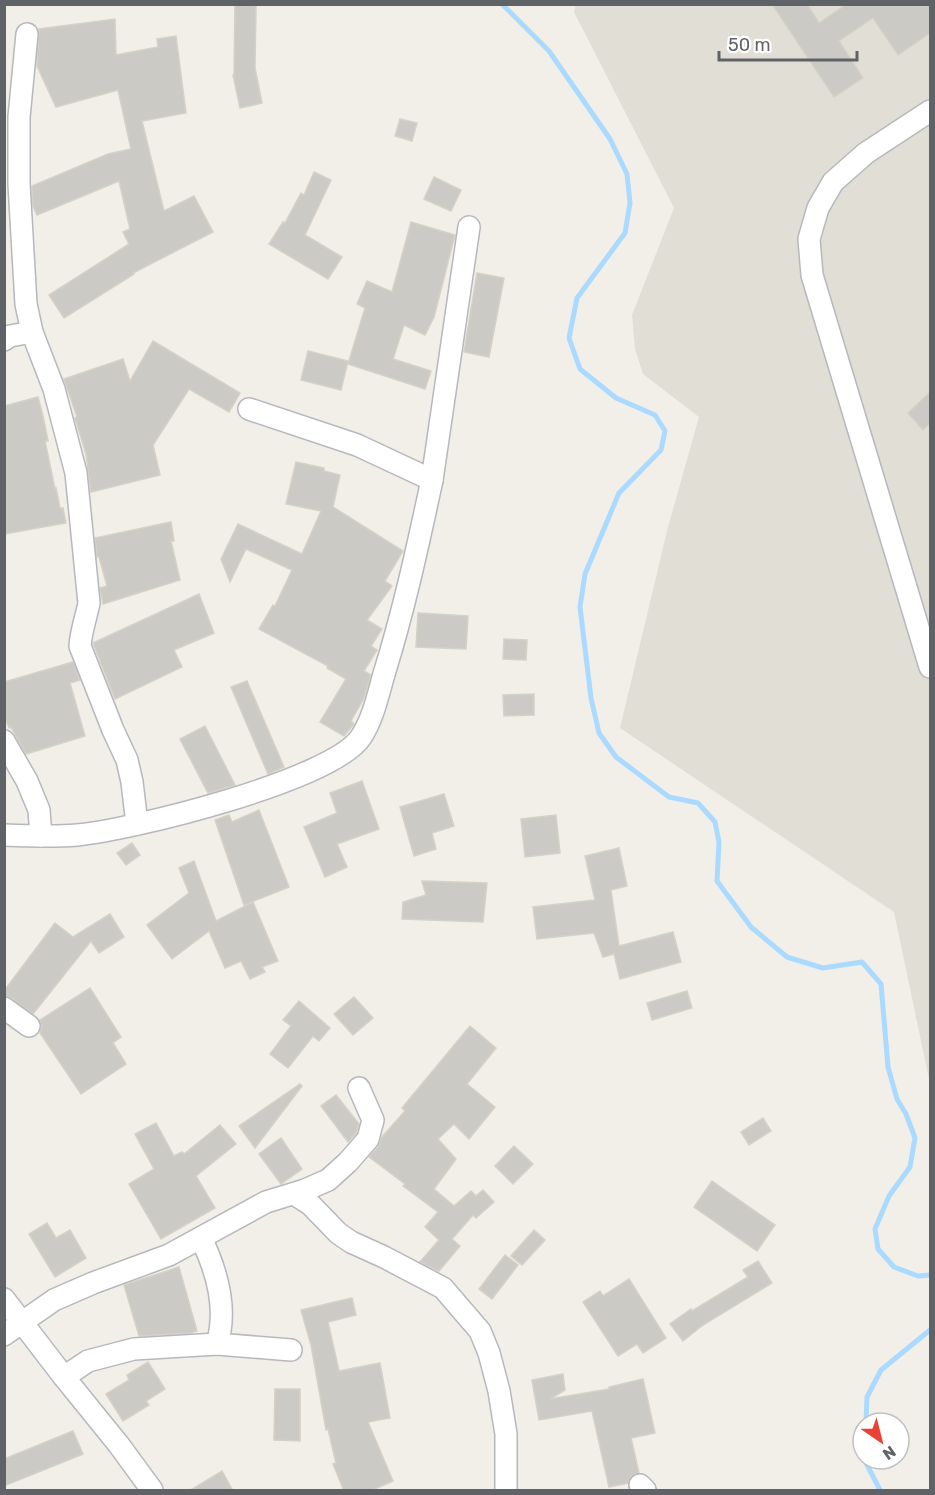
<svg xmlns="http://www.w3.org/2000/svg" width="935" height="1495" font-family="Rubik,sans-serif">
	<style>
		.education { fill: #e1ded6 }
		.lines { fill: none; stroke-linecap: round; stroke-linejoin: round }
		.stream { stroke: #aadaff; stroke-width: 5 }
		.building { fill: #cccac5; stroke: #d6d1c6; stroke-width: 1.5 }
		.street-casing { stroke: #b5b8bc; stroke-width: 24 }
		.street { stroke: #fff; stroke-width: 21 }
	</style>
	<rect width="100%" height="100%" fill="#f1efe8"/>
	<path class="education" d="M576 4 930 5V1084L894 912 620 728 668 527 699 417 643 374 635 349 632 315 674 208 574 12Z"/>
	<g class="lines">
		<g class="stream">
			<path d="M502 4 549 51 610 139 627 174 630 203 625 233 577 298 569 338 580 369 616 398 655 415 665 431 661 450 619 493 585 574 580 607 591 698 599 733 616 757 669 797 698 803 715 822 719 842 717 881 751 927 787 957 823 968 862 962 881 984 888 1067 897 1099 906 1114 915 1138 910 1167 889 1196 875 1229 878 1249 894 1267 918 1276 930 1275"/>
			<path d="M866 1423 867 1397 881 1370 930 1330"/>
			<path d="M864 1459 880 1490"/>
		</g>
	</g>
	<g class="building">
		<path d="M235 4H256L255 68 262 103 240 108 233 75H234Z"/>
		<path d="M772 4H807L819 23 847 4H930V33L898 55 873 18 839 41 863 78 834 97Z"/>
		<path d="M115 19 116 55 158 47 157 39 176 36 186 113 142 121 164 211 194 196 213 232 133 273 134 274 64 318 49 295 129 244 123 232 130 229 119 181 37 215 33 206 32 186 108 154 131 149 118 90 56 107 37 66 39 29Z"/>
		<path d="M400 119 417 123 412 141 395 136Z"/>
		<path d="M314 172 331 180 305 235 342 257 328 279 269 244 283 222 285 223 301 193 304 195Z"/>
		<path d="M434 177 461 190 451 211 424 199Z"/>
		<path d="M411 222 455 235 434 317 425 335 404 325 393 359 431 371 425 389 348 364 365 308 357 304 367 281 392 292Z"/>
		<path d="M477 273 504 278 489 357 464 352Z"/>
		<path d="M153 341 240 393 229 412 189 389 153 445 160 475 91 492 86 454 75 418 77 417 64 379 123 359 130 381Z"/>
		<path d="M308 351 348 361 341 390 301 380Z"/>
		<path d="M930 392V423L923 430 908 413Z"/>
		<path d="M38 397 43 416 48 441H45L55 489 56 488 60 508H63L66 523 4 534V406Z"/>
		<path d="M296 462 324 468V471L340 475 333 507 403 551 385 581 392 586 367 620 382 629 371 646 377 650 364 671 371 675 363 700 351 721 354 724 344 736 320 722 346 679 327 668 328 666 259 629 273 605 275 606 292 570 246 549 230 582 221 559 238 524 302 554 321 511 286 504Z"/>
		<path d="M171 522 174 541H171L180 580 103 604 100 588 107 586 99 557H97L95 538Z"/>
		<path d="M199 594 214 633 174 650 182 667 115 699 93 643Z"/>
		<path d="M418 613 468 616 466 649 416 647Z"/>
		<path d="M504 639 527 640 526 660 503 659Z"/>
		<path d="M73 662 80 680 70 683 85 736 26 754 11 727 9 728 4 714V682Z"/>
		<path d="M247 681 284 767 268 774 231 687Z"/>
		<path d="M534 694V715L504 716 503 695Z"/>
		<path d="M205 726 235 785 208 793 180 739Z"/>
		<path d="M362 781 379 829 337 844 347 867 325 877 304 827 337 813 330 793Z"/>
		<path d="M444 794 454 826 432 833 436 849 414 856 400 807Z"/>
		<path d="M259 810 289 887 244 905 215 820 229 815 232 822Z"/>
		<path d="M556 815 560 853 525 857 521 819Z"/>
		<path d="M132 843 140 855 126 865 117 853Z"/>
		<path d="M619 848 627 886 611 890 619 946 673 932 681 962 620 979 614 954 603 957 594 933 537 939 533 907 595 900 585 856Z"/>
		<path d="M194 861 216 921 253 902 278 961 262 967 265 972 250 979 241 961 225 968 209 931 172 959 147 925 189 893 179 868Z"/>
		<path d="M422 881 487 883 483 922 402 919 403 902 426 895Z"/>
		<path d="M110 914 124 937 99 953 91 941 33 1014 11 998 4 995V991L55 923 73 937Z"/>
		<path d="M90 988 121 1037 113 1043 126 1064 81 1094 40 1033 42 1027 40 1020Z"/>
		<path d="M687 991 692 1008 652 1020 647 1003Z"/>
		<path d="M354 997 373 1018 353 1035 334 1014Z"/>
		<path d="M299 1001 330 1028 319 1041 313 1036 288 1068 270 1054 291 1026 283 1020Z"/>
		<path d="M470 1026 496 1048 467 1084 495 1107 469 1139 454 1124 438 1139 456 1159 434 1189 454 1206 471 1191 476 1196 483 1190 494 1202 476 1218 473 1215 452 1239 460 1246 439 1271 420 1262 439 1240 425 1227 438 1212 403 1186 405 1184 369 1157 378 1147 382 1137 405 1111 402 1108Z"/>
		<path d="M300 1084 302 1086 255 1148 239 1126Z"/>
		<path d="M336 1095 359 1124 356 1133 348 1142 321 1106Z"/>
		<path d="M763 1118 771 1131 749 1145 741 1132Z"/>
		<path d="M156 1123 174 1156 182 1152 184 1154 220 1125 236 1144 196 1176 215 1208 161 1239 129 1184 154 1169 135 1134Z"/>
		<path d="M281 1138 302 1169 281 1184 259 1154Z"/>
		<path d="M514 1146 533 1164 513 1184 495 1166Z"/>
		<path d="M712 1181 775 1225 757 1251 694 1207Z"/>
		<path d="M47 1223 56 1238 70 1230 86 1258 55 1277 29 1234Z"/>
		<path d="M534 1230 545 1240 522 1265 511 1256Z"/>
		<path d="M505 1255 518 1265 492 1299 479 1289Z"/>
		<path d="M758 1261 772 1283 703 1325 683 1341 670 1324 691 1309 692 1311 748 1277 743 1270Z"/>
		<path d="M179 1267 197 1331 190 1333 139 1336 124 1285Z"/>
		<path d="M629 1279 666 1338 643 1353 637 1344 618 1356 583 1302 600 1291 603 1296Z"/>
		<path d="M352 1298 356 1315 328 1322 339 1371 380 1363 390 1418 368 1422 393 1481 370 1491H344L333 1464 336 1463 328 1429 326 1430 311 1345 301 1310Z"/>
		<path d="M148 1362 165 1389 146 1401 149 1405 123 1421 106 1394 129 1380 127 1375Z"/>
		<path d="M563 1374 565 1390 550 1399 609 1389V1387L643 1379 655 1433 631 1438 639 1473 631 1476 628 1483 609 1487 592 1411 539 1420 532 1380Z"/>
		<path d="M275 1389H300V1441L274 1440Z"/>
		<path d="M73 1431 83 1454 4 1486V1459Z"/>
		<path d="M222 1471 233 1491H189Z"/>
	</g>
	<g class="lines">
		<defs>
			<g id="street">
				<path d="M27 34 19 117V184L26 304 32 332 54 389 76 473 89 603C86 618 81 631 80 646L113 730 127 760 132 782 137 824"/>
				<path d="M930 111 866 153 833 182 818 208 809 239 812 275 930 667"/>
				<path d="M4 340 10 336 32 332"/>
				<path d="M249 409 357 445 432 480"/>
				<path d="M4 741 27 781 39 810 41 836"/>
				<path d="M4 835C29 836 53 837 77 835 131 830 333 780 361 737 373 719 378 695 384 674 404 610 418 545 432 480L469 227"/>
				<path d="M4 1008 29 1026"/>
				<path d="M294 1194 310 1204 338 1233 351 1242 384 1257 443 1288 480 1331 489 1353 499 1391 506 1434V1490"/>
				<path d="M201 1238C217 1271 228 1308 217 1344"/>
				<path d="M4 1299 64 1377 119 1445 152 1490"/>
				<path d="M4 1335 54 1300 93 1283 169 1255 266 1202 305 1190 328 1180 348 1162 368 1139 373 1120 359 1088"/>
				<path d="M64 1377 88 1361 134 1349 217 1344 291 1350"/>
				<path d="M640 1485 645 1490"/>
			</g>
		</defs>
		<use href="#street" class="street-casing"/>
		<use href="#street" class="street"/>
	</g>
	<rect width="935" height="1495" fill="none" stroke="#5f6368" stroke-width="12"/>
	<g transform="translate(881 1441) rotate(145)"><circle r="28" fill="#ffffff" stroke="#bfc1c3" stroke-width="1.5"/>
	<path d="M0-4.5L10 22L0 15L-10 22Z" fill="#ea4335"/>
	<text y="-9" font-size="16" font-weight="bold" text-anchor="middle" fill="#5f6368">N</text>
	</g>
	<path d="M719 51v9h138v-9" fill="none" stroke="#5f6368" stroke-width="3"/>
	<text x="728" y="51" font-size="18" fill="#5f6368" stroke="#ffffff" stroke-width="4.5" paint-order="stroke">50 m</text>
</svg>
